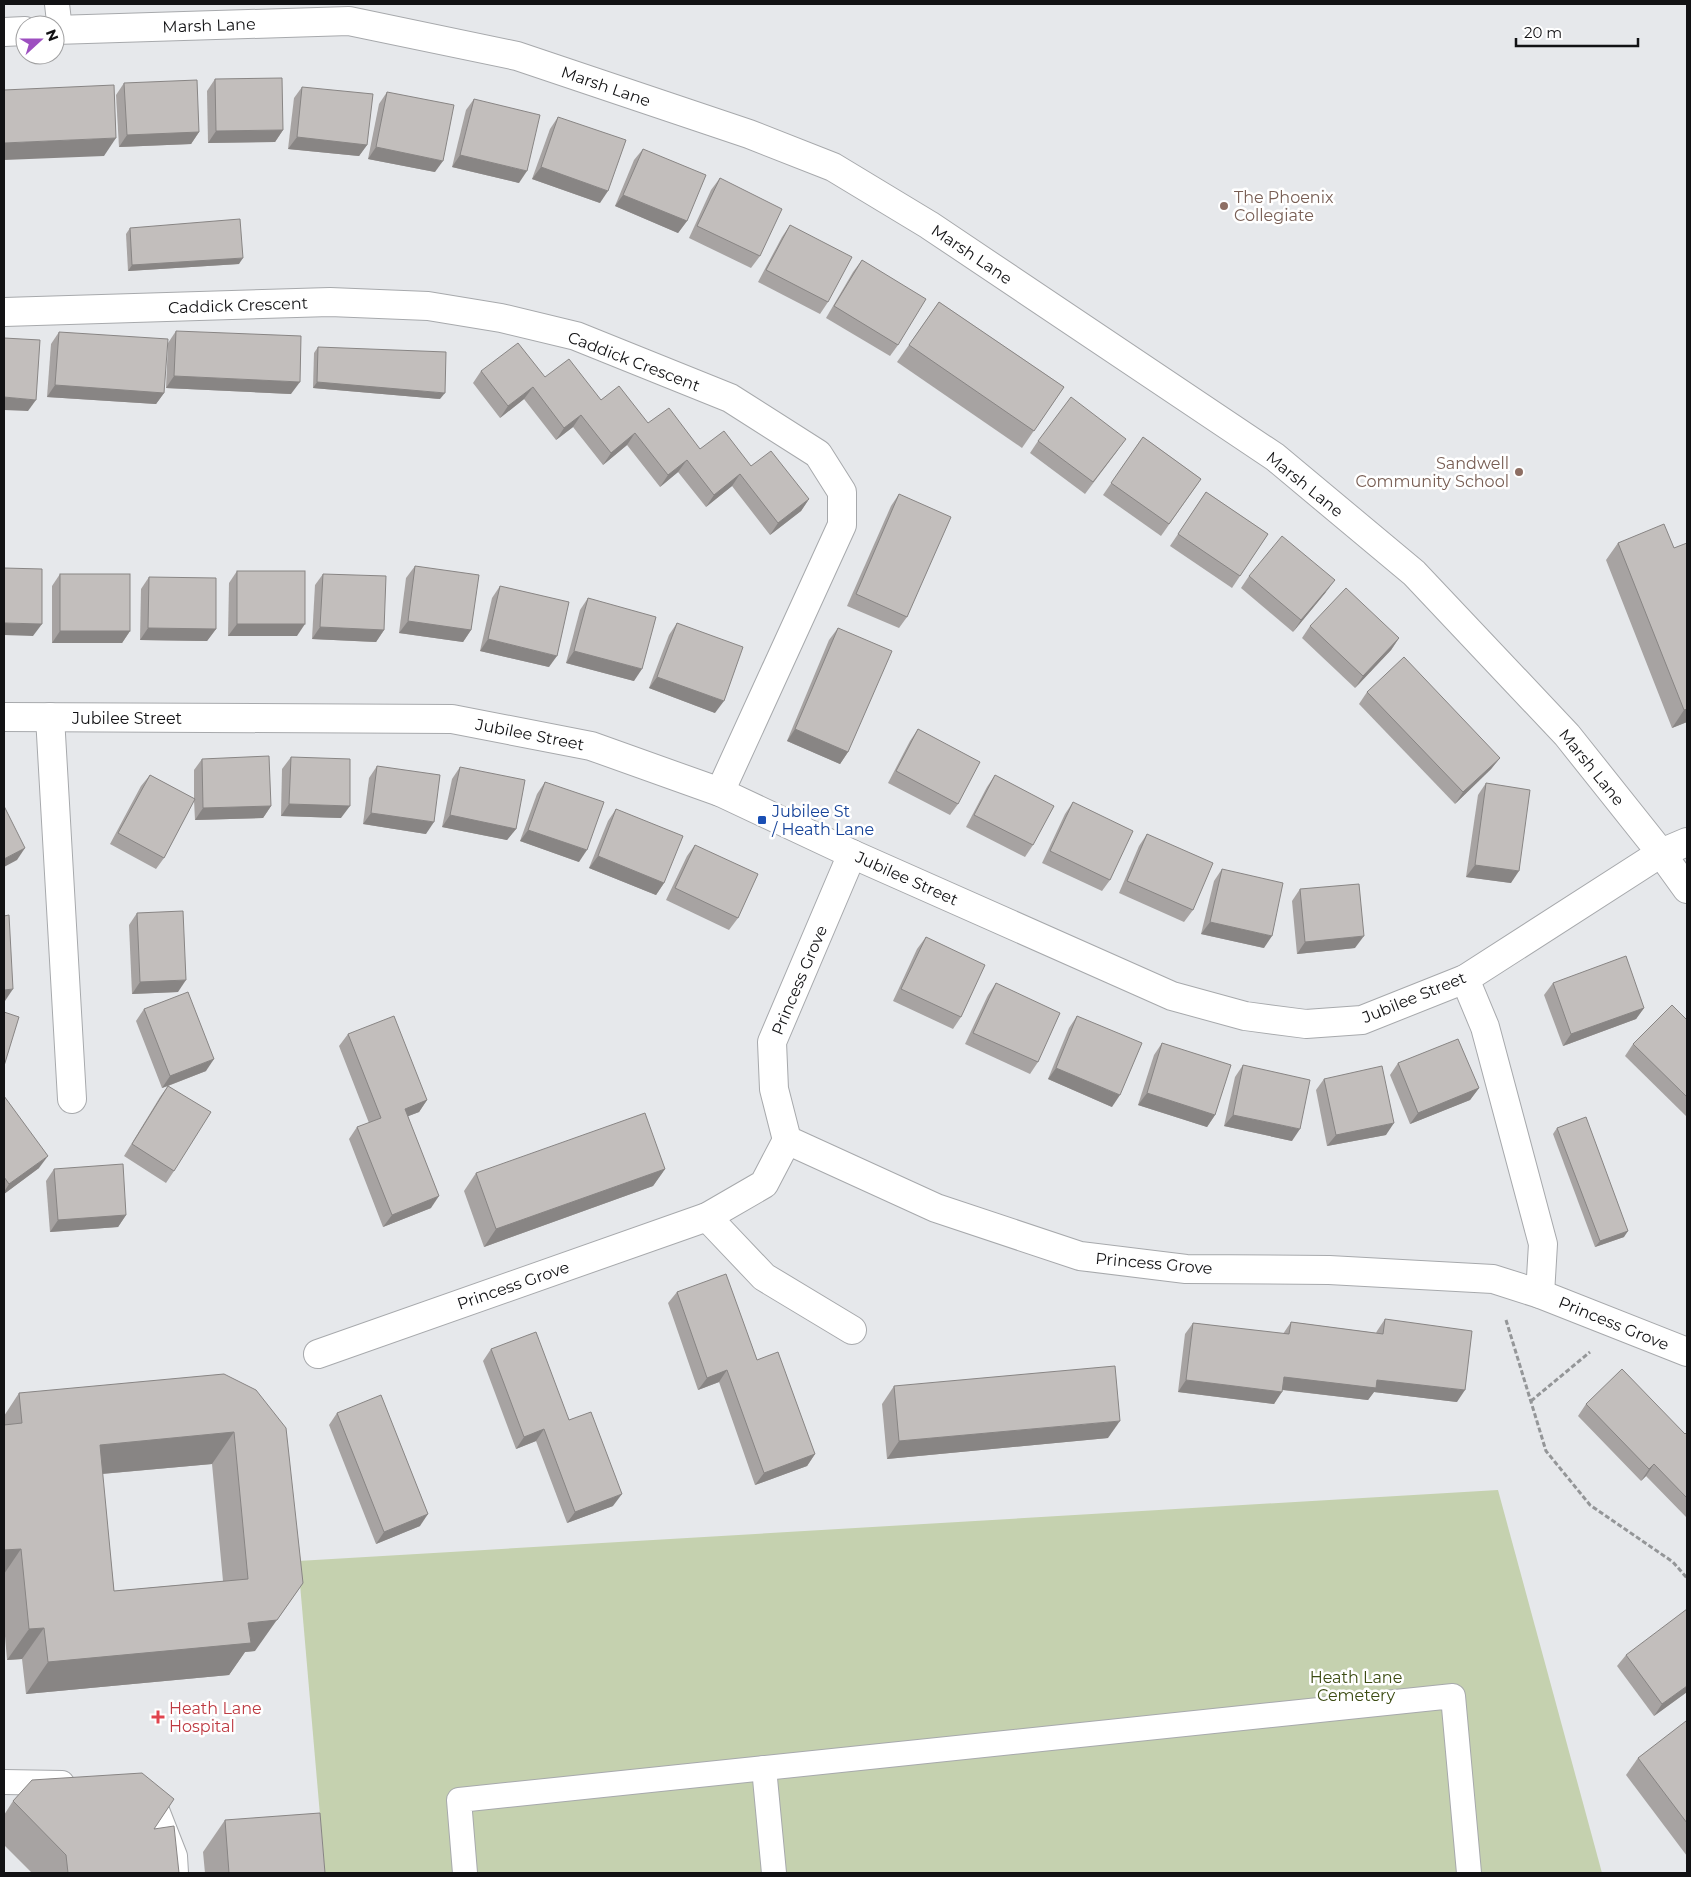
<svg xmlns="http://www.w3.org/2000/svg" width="1691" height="1877" font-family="Montserrat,sans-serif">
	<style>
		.green { fill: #c5d1af }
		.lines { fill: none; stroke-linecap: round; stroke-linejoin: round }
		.service-casing { stroke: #a7a9ac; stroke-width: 26 }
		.minor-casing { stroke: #a7a9ac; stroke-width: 30 }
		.path { stroke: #949698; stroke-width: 3; stroke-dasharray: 5 2.5; stroke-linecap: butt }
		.service { stroke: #fff; stroke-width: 24 }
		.minor { stroke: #fff; stroke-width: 28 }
		.wall { fill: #a7a3a2; fill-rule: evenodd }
		.shaded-wall { fill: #888584 }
		.building { fill: #c2bebc; stroke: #888584; fill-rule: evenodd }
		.education-dot { fill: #8d6e63; stroke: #fff; stroke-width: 2 }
		.transit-dot { fill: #1a4fb4; stroke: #fff; stroke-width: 2 }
		.health-dot { fill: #e0444e; stroke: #fff; stroke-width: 2 }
		.labels { text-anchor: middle; stroke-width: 5; stroke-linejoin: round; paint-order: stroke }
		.street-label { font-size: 16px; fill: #121214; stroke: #fff }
		.education-label { font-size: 16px; fill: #785e54; stroke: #fff; text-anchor: start }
		.transit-label { font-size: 16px; fill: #164399; stroke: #fff; text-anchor: start }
		.park-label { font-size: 16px; fill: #3b4b11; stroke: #fff }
		.health-label { font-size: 16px; fill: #be3a42; stroke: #fff; text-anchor: start }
	</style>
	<rect width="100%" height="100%" fill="#e6e8eb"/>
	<path class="green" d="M1498 1490 1602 1873H325L298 1561Z"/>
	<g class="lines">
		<defs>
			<g id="service">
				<path d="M57 4 60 30"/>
				<path d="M764 1768 774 1873"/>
				<path d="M4 1782 62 1783"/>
				<path d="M141 1794 157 1810 175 1856 176 1873"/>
				<path d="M465 1873 459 1800 1453 1696 1469 1873"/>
			</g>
			<g id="minor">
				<path d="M55 30 349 21 517 56 749 134 833 167 929 225 1275 457 1414 573 1567 735 1661 853 1687 889"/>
				<path d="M4 32 25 31"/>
				<path d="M4 312 330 302 428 306 501 318 576 336 730 398 818 454 842 492V525L720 792"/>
				<path d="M4 717 452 719 591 746 720 792 852 854 1172 996 1245 1016 1306 1024 1362 1020 1465 979 1661 853 1687 842"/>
				<path d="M50 717 72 1099"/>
				<path d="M852 854 772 1042 774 1089 787 1140 936 1208 1080 1256 1186 1269 1329 1270 1493 1279 1540 1294 1543 1244 1485 1027 1465 979"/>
				<path d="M707 1217 764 1277 852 1330"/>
				<path d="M1540 1294 1687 1352"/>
				<path d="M318 1354 707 1217 764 1184 787 1140"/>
			</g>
		</defs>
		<use href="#service" class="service-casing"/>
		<use href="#minor" class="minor-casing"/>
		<g class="path">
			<path d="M1506 1320 1546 1451 1590 1505 1673 1562 1687 1578"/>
			<path d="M1531 1401 1590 1352"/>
		</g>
		<use href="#service" class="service"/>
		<use href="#minor" class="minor"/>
	</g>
	<g class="wall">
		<path d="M215 79 283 130 275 142 208 143 207 91Z"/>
		<path d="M124 83 199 132 191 144 119 147 116 95Z"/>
		<path d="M302 87 367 145 359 156 288 149 294 98Z"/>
		<path d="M387 92 435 172 368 159 379 104Z"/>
		<path d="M474 99 519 183 452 167 466 110Z"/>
		<path d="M558 117 600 203 532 179 550 129Z"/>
		<path d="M643 149 687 221 678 233 615 206 634 160Z"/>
		<path d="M720 178 760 256 751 268 689 238 711 190Z"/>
		<path d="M790 225 828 302 820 314 758 282 782 237Z"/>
		<path d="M130 228 239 264 128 271 126 234Z"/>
		<path d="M862 260 898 345 890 356 826 318 853 272Z"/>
		<path d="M939 302 1064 387 1022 448 897 362Z"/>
		<path d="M176 331 291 394 166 388 168 343Z"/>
		<path d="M59 332 164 393 156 404 47 397 51 344Z"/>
		<path d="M318 347 440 399 313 388 314 353Z"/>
		<path d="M481 371 545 377 601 400 700 449 751 466 809 499 801 511 770 535 732 486 706 507 678 472 660 487 627 445 603 465 573 427 556 440 524 399 500 418 473 383Z"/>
		<path d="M1143 437 1201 479 1161 536 1103 495Z"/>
		<path d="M1038 441 1118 450 1085 494 1030 453Z"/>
		<path d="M1206 492 1268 534 1232 588 1170 546Z"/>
		<path d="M899 494 907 617 899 628 847 606 891 506Z"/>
		<path d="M1618 543 1674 548 1687 543V722L1672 728 1606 560Z"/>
		<path d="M415 566 471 630 463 642 399 633 406 578Z"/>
		<path d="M237 571 297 636H228L229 583Z"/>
		<path d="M60 574 130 631 122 643H52V586Z"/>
		<path d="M323 574 384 630 376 642 312 639 315 585Z"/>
		<path d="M1249 576 1326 592 1293 632 1241 588Z"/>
		<path d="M149 577 216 629 207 641 140 640 141 589Z"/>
		<path d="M500 586 549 667 480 651 492 598Z"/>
		<path d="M588 598 634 681 566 663 580 610Z"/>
		<path d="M677 623 715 713 649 688 669 635Z"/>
		<path d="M1310 626 1399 638 1391 650 1355 688 1302 638Z"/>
		<path d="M838 628 848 752 840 764 787 741 829 640Z"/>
		<path d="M1367 692 1500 758 1491 769 1455 804 1359 704Z"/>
		<path d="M918 729 958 804 950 815 888 783 910 741Z"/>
		<path d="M291 757 341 818 281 816 282 769Z"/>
		<path d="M202 759 271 806 263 818 195 820 194 800 164 858 156 869 110 844 141 786 150 775 194 799V770Z"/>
		<path d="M377 766 426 834 363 824 369 778Z"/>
		<path d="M460 767 516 829 507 840 442 827 452 779Z"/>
		<path d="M995 775 1033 845 1025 857 966 827 987 787Z"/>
		<path d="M545 782 579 862 520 841 537 794Z"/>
		<path d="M1486 783 1511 883 1466 877 1478 795Z"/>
		<path d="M1073 802 1110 880 1102 891 1042 863 1065 814Z"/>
		<path d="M616 809 664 883 656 895 589 868 608 821Z"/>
		<path d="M1147 834 1193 910 1184 922 1119 893 1139 846Z"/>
		<path d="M695 845 738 918 729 930 666 900 687 856Z"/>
		<path d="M1222 869 1264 948 1201 934 1214 881Z"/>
		<path d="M1300 889 1355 948 1297 954 1292 901Z"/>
		<path d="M137 913 178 992 132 994 129 925Z"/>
		<path d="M926 937 961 1017 953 1029 893 1001 917 949Z"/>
		<path d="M996 983 1038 1062 1030 1074 965 1044 988 995Z"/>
		<path d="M1553 983 1644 1008 1636 1019 1563 1046 1544 995Z"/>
		<path d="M144 1009 206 1071 168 1086 174 1171 166 1183 124 1156 160 1097 168 1086 162 1088 136 1021Z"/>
		<path d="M1077 1016 1112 1107 1048 1079 1069 1028Z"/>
		<path d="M1687 1020V1117L1625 1056 1633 1044Z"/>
		<path d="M348 1034 427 1100 419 1112 408 1116 431 1208 383 1227 349 1139 357 1127 369 1123 339 1046Z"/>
		<path d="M1162 1043 1215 1115 1207 1127 1138 1105 1154 1055Z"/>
		<path d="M1398 1063 1479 1088 1470 1100 1410 1124 1390 1075Z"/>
		<path d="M1243 1065 1292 1141 1224 1126 1235 1077Z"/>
		<path d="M1324 1079 1386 1135 1327 1146 1316 1090Z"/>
		<path d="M4 1096 39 1168 4 1194Z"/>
		<path d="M1557 1128 1624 1237 1595 1247 1553 1134Z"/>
		<path d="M54 1169 126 1215 118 1227 50 1232 46 1181Z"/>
		<path d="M665 1169 653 1186 484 1247 464 1191 476 1173Z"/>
		<path d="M677 1292 757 1360 815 1454 807 1466 755 1485 719 1382 698 1390 668 1303Z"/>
		<path d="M1385 1319 1457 1402 1374 1392 1368 1400 1282 1390 1274 1404 1178 1392 1185 1334 1193 1323 1283 1334 1291 1322 1376 1333 1377 1331Z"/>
		<path d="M491 1349 569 1420 613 1506 567 1523 536 1441 516 1449 483 1361Z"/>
		<path d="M894 1386 1108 1438 887 1459 882 1404Z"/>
		<path d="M256 1390 255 1651 245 1652 229 1675 26 1694 22 1659 7 1660 4 1624V1416L19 1393ZM212 1464 223 1581 114 1591 102 1474Z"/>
		<path d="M1586 1404 1685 1434 1687 1432V1518L1646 1476 1641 1481 1578 1416Z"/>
		<path d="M337 1413 420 1526 376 1544 329 1425Z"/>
		<path d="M1626 1655 1687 1692 1654 1716 1617 1666Z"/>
		<path d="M1687 1723V1856L1626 1775 1638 1758Z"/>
		<path d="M13 1801 154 1829 179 1873H32L4 1845V1815Z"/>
		<path d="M225 1820 325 1873H205L203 1852Z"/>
	</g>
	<g class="shaded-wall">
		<path d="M283 130 275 142 208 143 216 131Z"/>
		<path d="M199 132 191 144 119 147 127 135Z"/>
		<path d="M297 137 367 145 359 156 288 149Z"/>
		<path d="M116 138 104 156 4 160V143Z"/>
		<path d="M376 147 443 161 435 172 368 159Z"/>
		<path d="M460 155 527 171 519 183 452 167Z"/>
		<path d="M541 167 608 191 600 203 532 179Z"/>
		<path d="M623 195 687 221 678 233 615 206Z"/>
		<path d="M243 258 239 264 128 271 132 265Z"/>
		<path d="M174 376 300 382 291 394 166 388Z"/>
		<path d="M317 382 445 393 440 399 313 388Z"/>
		<path d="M55 385 164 393 156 404 47 397Z"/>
		<path d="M533 387 524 399 500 418 508 406Z"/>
		<path d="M4 397 36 400 28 411 4 410Z"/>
		<path d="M581 415 573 427 556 440 564 428Z"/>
		<path d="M635 433 627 445 603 465 611 453Z"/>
		<path d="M687 460 678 472 660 487 668 475Z"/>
		<path d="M740 474 732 486 706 507 714 495Z"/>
		<path d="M809 499 801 511 770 535 778 523Z"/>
		<path d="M1335 580 1326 592 1293 632 1301 620Z"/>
		<path d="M408 621 471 630 463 642 399 633Z"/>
		<path d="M4 623 42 624 33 636 4 635Z"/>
		<path d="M237 624H305L297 636H228Z"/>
		<path d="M320 627 384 630 376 642 312 639Z"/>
		<path d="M148 628 216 629 207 641 140 640Z"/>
		<path d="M60 631H130L122 643H52Z"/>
		<path d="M1399 638 1391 650 1355 688 1363 676Z"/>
		<path d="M488 639 557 656 549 667 480 651Z"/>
		<path d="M574 651 642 669 634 681 566 663Z"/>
		<path d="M657 677 724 701 715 713 649 688Z"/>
		<path d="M1687 709V722L1672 728 1684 710Z"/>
		<path d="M795 729 848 752 840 764 787 741Z"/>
		<path d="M1500 758 1491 769 1455 804 1463 792Z"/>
		<path d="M289 804 350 806 341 818 281 816Z"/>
		<path d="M271 806 263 818 195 820 203 808Z"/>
		<path d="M371 813 434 822 426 834 363 824Z"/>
		<path d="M450 815 516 829 507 840 442 827Z"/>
		<path d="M528 830 587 850 579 862 520 841Z"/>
		<path d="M25 848 17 860 4 867V859Z"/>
		<path d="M598 856 664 883 656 895 589 868Z"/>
		<path d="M1475 865 1519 871 1511 883 1466 877Z"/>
		<path d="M1210 922 1272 936 1264 948 1201 934Z"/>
		<path d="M1364 936 1355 948 1297 954 1305 942Z"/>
		<path d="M186 980 178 992 132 994 140 982Z"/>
		<path d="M13 989 5 1001H4V990Z"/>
		<path d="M1644 1008 1636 1019 1563 1046 1571 1034Z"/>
		<path d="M214 1059 206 1071 162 1088 170 1076Z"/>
		<path d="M1056 1068 1120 1095 1112 1107 1048 1079Z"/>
		<path d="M1479 1088 1470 1100 1410 1124 1418 1113Z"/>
		<path d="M1147 1093 1215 1115 1207 1127 1138 1105Z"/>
		<path d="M427 1100 419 1112 396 1121 405 1109Z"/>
		<path d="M1233 1115 1300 1129 1292 1141 1224 1126Z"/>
		<path d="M1394 1123 1386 1135 1327 1146 1336 1135Z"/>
		<path d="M48 1156 39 1168 4 1194V1192L9 1184Z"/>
		<path d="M665 1169 653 1186 484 1247 496 1229Z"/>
		<path d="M439 1196 431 1208 383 1227 392 1215Z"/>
		<path d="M126 1215 118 1227 50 1232 58 1220Z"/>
		<path d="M1628 1231 1624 1237 1595 1247 1600 1241Z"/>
		<path d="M727 1370 719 1382 698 1390 707 1378Z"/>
		<path d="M1284 1377 1377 1380 1465 1390 1457 1402 1374 1392 1368 1400 1276 1389Z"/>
		<path d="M1186 1380 1282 1392 1274 1404 1178 1392Z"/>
		<path d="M1120 1421 1108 1438 887 1459 899 1441Z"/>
		<path d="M544 1429 536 1441 516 1449 524 1437Z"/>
		<path d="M234 1432 212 1464 78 1476 100 1445Z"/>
		<path d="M815 1454 807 1466 755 1485 764 1473Z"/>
		<path d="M1654 1464 1646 1476 1641 1481 1649 1469Z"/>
		<path d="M622 1494 613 1506 567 1523 575 1512Z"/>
		<path d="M428 1514 420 1526 376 1544 384 1532Z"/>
		<path d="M21 1549 4 1574V1550Z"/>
		<path d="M303 1583 255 1651 245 1652 229 1675 26 1694 48 1662 248 1623Z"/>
		<path d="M44 1628 22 1659 7 1660 29 1629Z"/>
		<path d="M1687 1686V1692L1654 1716 1662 1704Z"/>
	</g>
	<g class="building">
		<path d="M282 78 283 130 216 131 215 79Z"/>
		<path d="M197 80 199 132 127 135 124 83Z"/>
		<path d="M114 85 116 138 4 143V90Z"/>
		<path d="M302 87 373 94 367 145 297 137Z"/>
		<path d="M387 92 454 105 443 161 376 147Z"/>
		<path d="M474 99 540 115 527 171 460 155Z"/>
		<path d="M558 117 626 140 608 191 541 167Z"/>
		<path d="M643 149 706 175 687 221 623 195Z"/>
		<path d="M720 178 782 209 760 256 697 226Z"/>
		<path d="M240 219 243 258 132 265 130 228Z"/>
		<path d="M790 225 852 257 828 302 766 270Z"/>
		<path d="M862 260 926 299 898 345 834 306Z"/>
		<path d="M939 302 1064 387 1034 431 909 345Z"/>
		<path d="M176 331 301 336 300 382 174 376Z"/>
		<path d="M59 332 168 339 164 393 55 385Z"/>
		<path d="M4 338 40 340 36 400 4 397Z"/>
		<path d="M518 343 545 377 569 359 601 400 619 386 648 423 669 408 700 449 724 431 751 466 771 451 809 499 778 523 740 474 714 495 687 460 668 475 635 433 611 453 581 415 564 428 533 387 508 406 481 371Z"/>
		<path d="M318 347 446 352 445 393 317 382Z"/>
		<path d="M1071 397 1126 439 1093 482 1038 441Z"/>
		<path d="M1143 437 1201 479 1169 524 1111 483Z"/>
		<path d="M1206 492 1268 534 1240 576 1178 534Z"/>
		<path d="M899 494 951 517 907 617 856 594Z"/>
		<path d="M1664 524 1674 548 1687 543V709L1684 710 1618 543Z"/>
		<path d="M1282 536 1335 580 1301 620 1249 576Z"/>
		<path d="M415 566 479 575 471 630 408 621Z"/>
		<path d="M4 568 42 569V624L4 623Z"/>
		<rect x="237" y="571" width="68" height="53"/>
		<rect x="60" y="574" width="70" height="57"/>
		<path d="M323 574 386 576 384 630 320 627Z"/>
		<path d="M149 577 216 578V629L148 628Z"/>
		<path d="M500 586 569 602 557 656 488 639Z"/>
		<path d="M1346 588 1399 638 1363 676 1310 626Z"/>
		<path d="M588 598 656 617 642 669 574 651Z"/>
		<path d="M677 623 743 647 724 701 657 677Z"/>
		<path d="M838 628 892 651 848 752 795 729Z"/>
		<path d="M1404 657 1500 758 1463 792 1367 692Z"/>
		<path d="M918 729 980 762 958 804 896 771Z"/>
		<path d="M269 756 271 806 203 808 202 759Z"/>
		<path d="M291 757 350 759V806L289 804Z"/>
		<path d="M377 766 440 775 434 822 371 813Z"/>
		<path d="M460 767 525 780 516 829 450 815Z"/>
		<path d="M150 775 195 799 164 858 118 833Z"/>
		<path d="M995 775 1054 806 1033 845 974 815Z"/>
		<path d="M545 782 604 802 587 850 528 830Z"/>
		<path d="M1486 783 1530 790 1519 871 1475 865Z"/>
		<path d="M1073 802 1133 831 1110 880 1050 851Z"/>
		<path d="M4 806 25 848 4 859Z"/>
		<path d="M616 809 683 836 664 883 598 856Z"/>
		<path d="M1147 834 1213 863 1193 910 1127 881Z"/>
		<path d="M695 845 758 874 738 918 675 888Z"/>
		<path d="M1222 869 1283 883 1272 936 1210 922Z"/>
		<path d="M1359 884 1364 936 1305 942 1300 889Z"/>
		<path d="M183 911 186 980 140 982 137 913Z"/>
		<path d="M9 915 13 989 4 990V916Z"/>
		<path d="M926 937 985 965 961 1017 901 989Z"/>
		<path d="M1626 956 1644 1008 1571 1034 1553 983Z"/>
		<path d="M996 983 1060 1013 1038 1062 973 1033Z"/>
		<path d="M188 992 214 1059 170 1076 144 1009Z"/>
		<path d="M1672 1005 1687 1020V1097L1633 1044Z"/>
		<path d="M4 1012 19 1017 4 1066Z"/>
		<path d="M394 1016 427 1100 405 1109 439 1196 392 1215 357 1127 381 1118 348 1034Z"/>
		<path d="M1077 1016 1142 1043 1120 1095 1056 1068Z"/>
		<path d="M1458 1039 1479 1088 1418 1113 1398 1063Z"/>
		<path d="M1162 1043 1231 1065 1215 1115 1147 1093Z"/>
		<path d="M1243 1065 1310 1080 1300 1129 1233 1115Z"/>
		<path d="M1382 1066 1394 1123 1336 1135 1324 1079Z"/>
		<path d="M168 1086 211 1112 174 1171 132 1144Z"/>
		<path d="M4 1096 48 1156 9 1184 4 1177Z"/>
		<path d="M645 1113 665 1169 496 1229 476 1173Z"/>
		<path d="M1586 1117 1628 1231 1600 1241 1557 1128Z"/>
		<path d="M123 1164 126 1215 58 1220 54 1169Z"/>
		<path d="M726 1274 757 1360 778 1352 815 1454 764 1473 727 1370 707 1378 677 1292Z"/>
		<path d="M1385 1319 1472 1331 1465 1390 1377 1380 1376 1388 1284 1377 1282 1392 1186 1380 1193 1323 1289 1334 1291 1322 1383 1334Z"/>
		<path d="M536 1332 569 1420 591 1412 622 1494 575 1512 544 1429 524 1437 491 1349Z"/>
		<path d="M1115 1366 1120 1421 899 1441 894 1386Z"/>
		<path d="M1622 1369 1685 1434 1687 1432V1498L1654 1464 1649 1469 1586 1404Z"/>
		<path d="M224 1374 256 1390 286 1428 303 1583 277 1620 248 1623 251 1643 48 1662 44 1628 29 1629 21 1549 4 1550V1425L22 1423 19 1393ZM234 1432 248 1579 114 1591 100 1445Z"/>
		<path d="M381 1395 428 1514 384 1532 337 1413Z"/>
		<path d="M1687 1609V1686L1662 1704 1626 1655Z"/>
		<path d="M1686 1721 1687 1723V1823L1638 1758Z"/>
		<path d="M142 1773 174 1799 154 1829 174 1826 179 1873H68L66 1855 13 1801 32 1780Z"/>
		<path d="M320 1813 325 1873H229L225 1820Z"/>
	</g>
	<g class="education-dot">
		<circle cx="1224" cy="206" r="5"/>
		<circle cx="1519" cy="472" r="5"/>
	</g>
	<rect class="transit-dot" x="757" y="815" width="10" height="10" rx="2.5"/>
	<path class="health-dot" d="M155.5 1709.5h5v5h5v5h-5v5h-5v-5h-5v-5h5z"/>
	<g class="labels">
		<g class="street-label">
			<text transform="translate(209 25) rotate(-2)" y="6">Marsh Lane</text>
			<text transform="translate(606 86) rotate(19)" y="6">Marsh Lane</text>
			<text transform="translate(972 254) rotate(34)" y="6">Marsh Lane</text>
			<text transform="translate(238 305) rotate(-2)" y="6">Caddick Crescent</text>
			<text transform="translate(634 361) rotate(21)" y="6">Caddick Crescent</text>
			<text transform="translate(1305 484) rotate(39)" y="6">Marsh Lane</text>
			<text x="127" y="724">Jubilee Street</text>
			<text transform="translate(530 734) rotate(11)" y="6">Jubilee Street</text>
			<text transform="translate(1592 767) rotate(51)" y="6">Marsh Lane</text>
			<text transform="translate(907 878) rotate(24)" y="6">Jubilee Street</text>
			<text transform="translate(799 980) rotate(-67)" y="6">Princess Grove</text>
			<text transform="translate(1414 997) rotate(-22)" y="6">Jubilee Street</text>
			<text transform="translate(1154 1263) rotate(5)" y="6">Princess Grove</text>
			<text transform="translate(513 1285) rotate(-19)" y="6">Princess Grove</text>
			<text transform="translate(1614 1323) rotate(22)" y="6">Princess Grove</text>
		</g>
		<g class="education-label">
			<text x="1234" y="203">The Phoenix<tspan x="1234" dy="18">Collegiate</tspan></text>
			<text x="1509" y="469" text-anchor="end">Sandwell<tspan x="1509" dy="18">Community School</tspan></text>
		</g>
		<g class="transit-label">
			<text x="772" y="817">Jubilee St<tspan x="772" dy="18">/ Heath Lane</tspan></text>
		</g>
		<g class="park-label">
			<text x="1356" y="1683">Heath Lane<tspan x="1356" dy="18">Cemetery</tspan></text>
		</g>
		<g class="health-label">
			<text x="169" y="1714">Heath Lane<tspan x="169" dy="18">Hospital</tspan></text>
		</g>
	</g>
	<rect width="1691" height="1877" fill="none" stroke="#121214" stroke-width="10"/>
	<g transform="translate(40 40) rotate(69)"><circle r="24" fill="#ffffff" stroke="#a0a0a1"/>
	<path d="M0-4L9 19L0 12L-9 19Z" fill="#9d4fc0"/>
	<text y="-8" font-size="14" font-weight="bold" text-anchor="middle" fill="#121214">N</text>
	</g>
	<path d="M1516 38v8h122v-8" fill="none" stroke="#121214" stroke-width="2.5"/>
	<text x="1524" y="38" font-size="15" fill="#121214" stroke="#ffffff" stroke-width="4" paint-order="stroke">20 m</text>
</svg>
